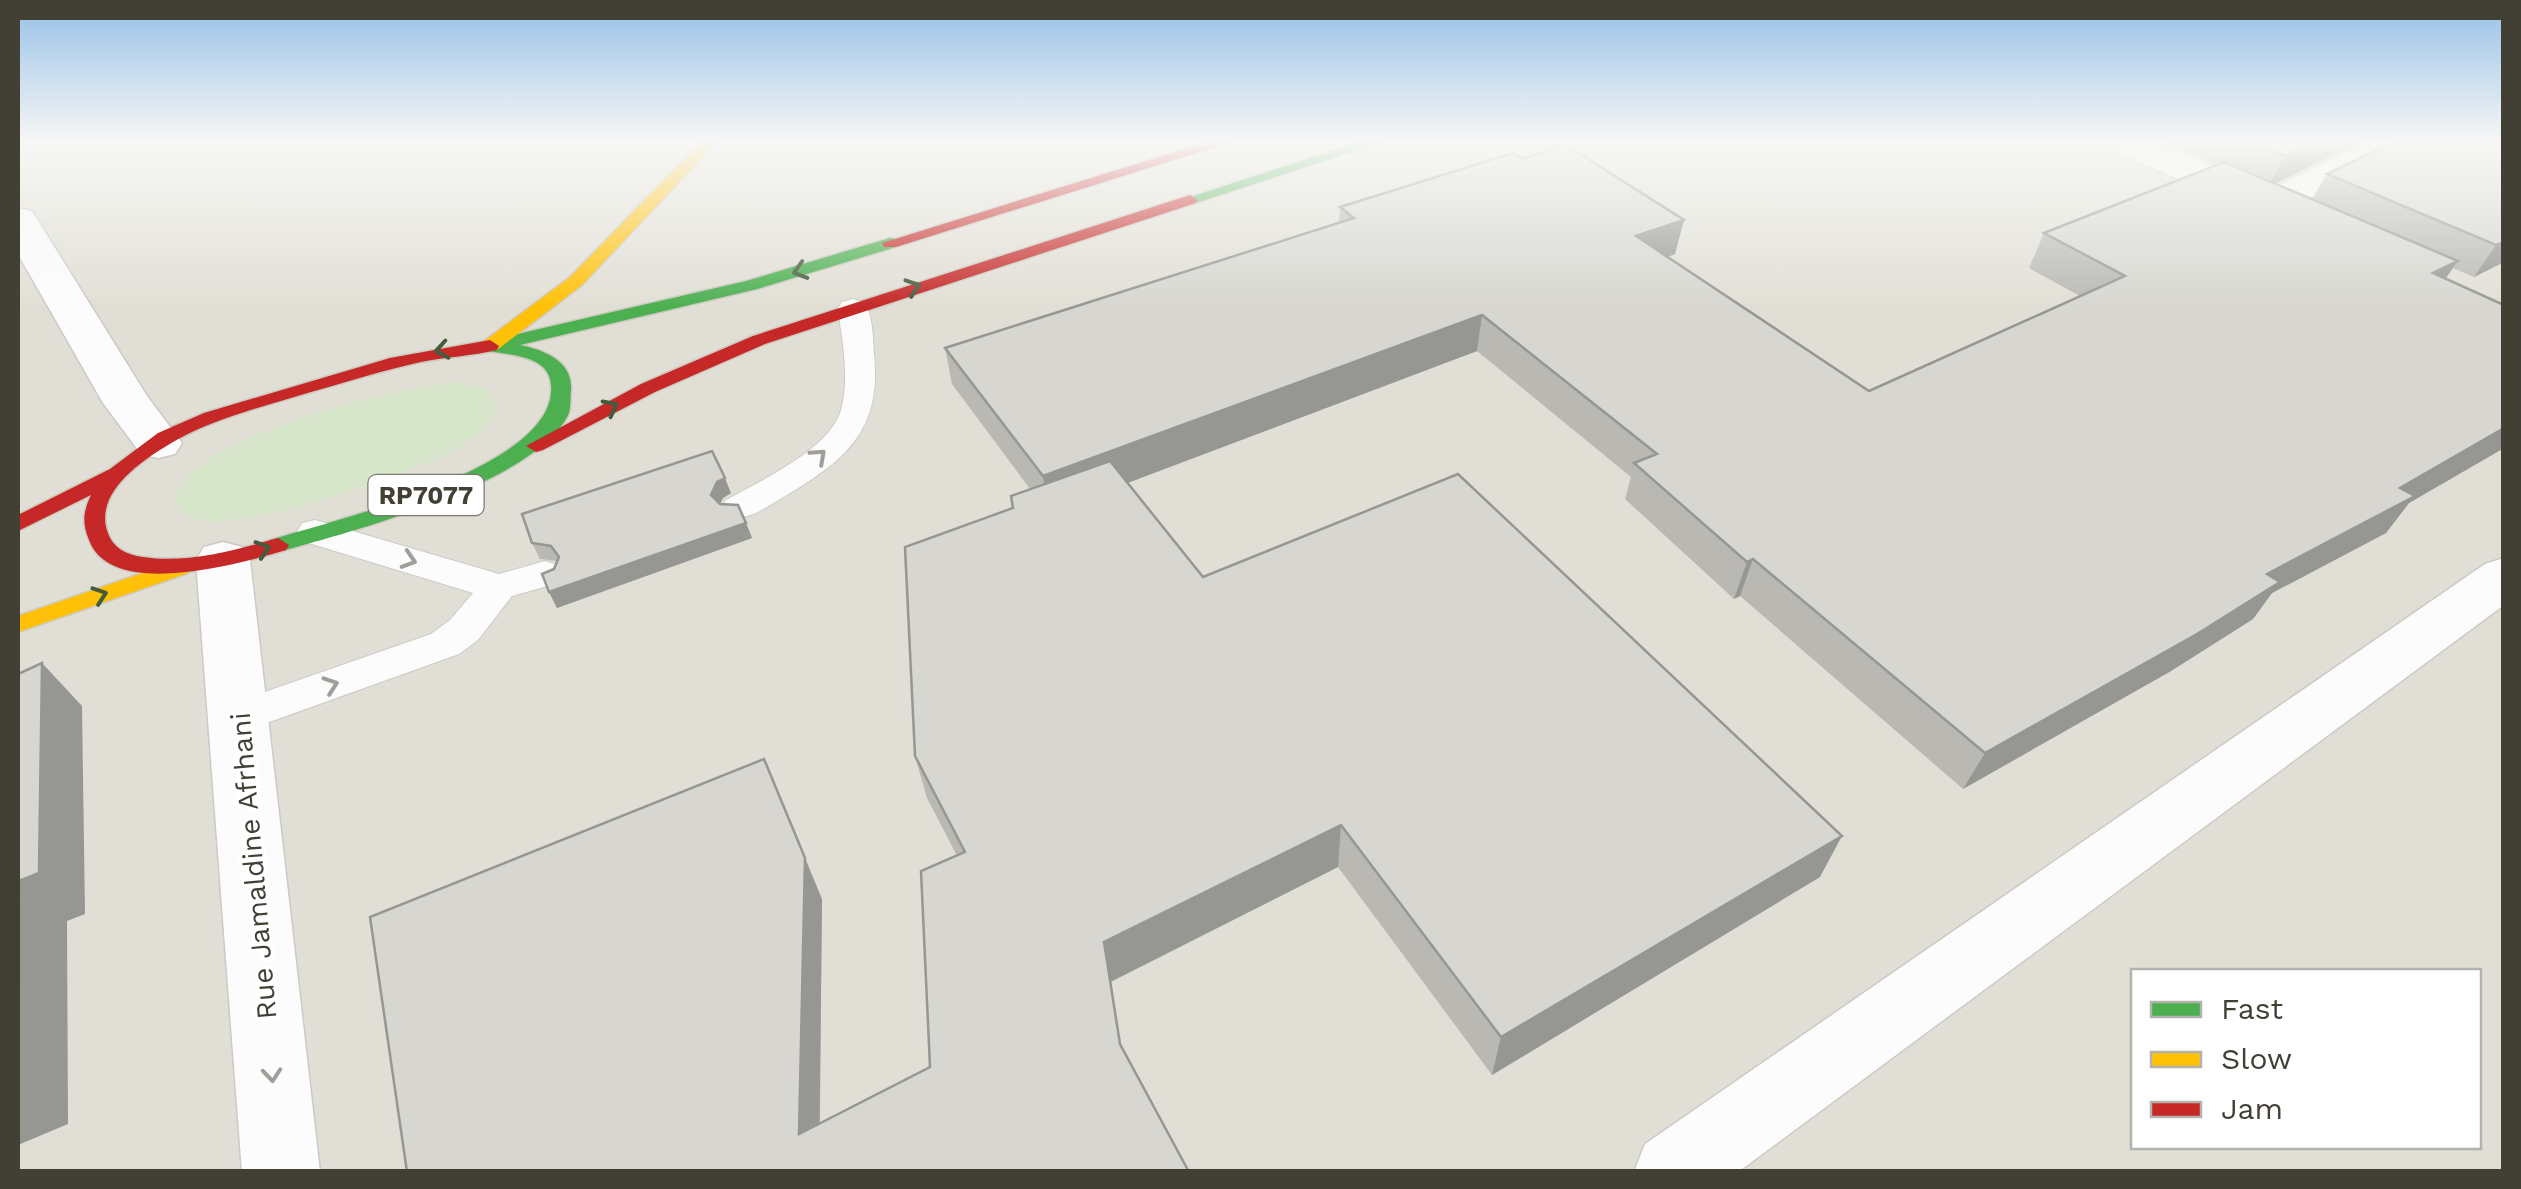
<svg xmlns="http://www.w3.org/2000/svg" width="2521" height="1189" font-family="'Work Sans',sans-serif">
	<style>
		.residential { fill: #e1dfd5; fill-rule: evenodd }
		.green { fill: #d7e6ca }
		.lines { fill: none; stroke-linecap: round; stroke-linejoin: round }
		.lane-casing { stroke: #cbcac5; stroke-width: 2 }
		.street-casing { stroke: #cbcac5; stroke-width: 3 }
		.fast-casing { stroke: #cccabf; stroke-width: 3 }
		.slow-casing { stroke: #cccabf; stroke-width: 3 }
		.jam-casing { stroke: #cccabf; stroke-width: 3 }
		.lane { fill: #fcfcfc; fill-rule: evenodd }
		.street { fill: #fcfcfc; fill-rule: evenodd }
		.fast { fill: #4caf50; fill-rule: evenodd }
		.slow { fill: #ffc107; fill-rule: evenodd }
		.jam { fill: #c62828; fill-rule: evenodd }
		.wall { fill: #b9b8b3 }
		.shaded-wall { fill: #969692 }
		.building { fill: #d7d6d0; stroke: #969692; stroke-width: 2.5 }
		.oneway { stroke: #445b3c }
		.oneway2 { stroke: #9f9e98 }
		.labels { text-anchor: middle; stroke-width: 8; stroke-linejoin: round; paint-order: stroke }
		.shield { fill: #fff; stroke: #7b7972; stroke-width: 2.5 }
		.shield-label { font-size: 25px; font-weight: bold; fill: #423f35 }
		.street-label { font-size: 28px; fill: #423f35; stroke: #fff }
	</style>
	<rect width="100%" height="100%" fill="#edede8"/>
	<path class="residential" d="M2503 141V1171H18V142ZM2134 972H2478V1146H2134Z"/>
	<path class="green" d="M456 382 486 389 498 407C493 417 489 425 481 432 438 469 260 527 204 521 189 519 180 514 174 501 184 437 398 387 456 382Z"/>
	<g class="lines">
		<defs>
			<g id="lane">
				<path d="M853 299 864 302C873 315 873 338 874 354 882 432 844 461 782 498 763 509 747 522 726 516L720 508 726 500C760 481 830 449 841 410 850 378 842 340 838 308L842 302Z"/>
				<path d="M315 520 499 574 545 561 558 565 563 574 558 583 512 596 478 640 459 654 239 733 225 728 219 717 225 706 431 634 450 620 473 593 302 541 297 532 302 523Z"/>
			</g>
			<g id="street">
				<path d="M2104 141H2154L2268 191 2369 141H2417L2412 149 2268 218 2109 149Z"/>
				<path d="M18 208 32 211 147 396 182 443 175 454 158 458 141 454 103 403 18 254Z"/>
				<path d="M223 542 242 547 250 560 320 1172H242L196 560 204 547Z"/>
				<path d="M2504 558V605L1738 1172H1634L1645 1144 2485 564Z"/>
			</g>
			<g id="fast">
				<path d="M1361 141H1385L1196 203 1182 200Z"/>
				<path d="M890 238 896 239V247L757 289 520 345C544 350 573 361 571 390 570 397 571 407 569 413 539 482 348 533 278 552L267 545 270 540C335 520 545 470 551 393 555 354 511 356 483 350V342L746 281Z"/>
			</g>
			<g id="slow">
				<path d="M702 141H718L582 285 497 350H483V342L570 277Z"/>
				<path d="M180 560 191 568 188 573 18 632V616Z"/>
			</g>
			<g id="jam">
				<path d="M1210 141H1235L896 247H884L882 243Z"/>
				<path d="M1190 195 1198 200 1196 203 765 344 655 392 543 450 536 452 526 446 641 384 753 336Z"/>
				<path d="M490 340 499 346 497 350C472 356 446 357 421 362 384 370 347 382 311 392 262 407 211 419 168 445 140 462 93 494 108 533 113 548 127 555 143 557 187 564 236 550 278 538L289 545 286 550C242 563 111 601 89 540 82 523 83 512 91 495L18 531V515L110 469 158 433 204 413 390 358Z"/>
			</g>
		</defs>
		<use href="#lane" class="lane-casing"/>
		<use href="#street" class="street-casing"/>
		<use href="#fast" class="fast-casing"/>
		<use href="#slow" class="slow-casing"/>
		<use href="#jam" class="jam-casing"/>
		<use href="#lane" class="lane"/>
		<use href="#street" class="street"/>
		<use href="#fast" class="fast"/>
		<use href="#slow" class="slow"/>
		<use href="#jam" class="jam"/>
	</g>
	<g class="wall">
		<path d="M2163 142H2360L2275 184 2312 199 2327 174 2504 142V262L2474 277 2453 268 2446 278 2504 305V448L2409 503 2386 533 2272 593 2253 619 2171 671 1963 789 1740 596 1734 599 1625 499 1631 477 1477 351 1127 483 1203 577 1820 877 1492 1075 1338 867 1111 982 1120 1044 1189 1172H407L822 899 820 1124 930 1067 957 856 927 798 915 756 1013 508 1030 489 952 384 945 348 1339 223 1340 207 1675 254 1667 257 1869 391 2080 296 2029 268 2044 233 2217 165Z"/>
		<path d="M731 493 723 498 720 504 746 523 752 538 557 608 549 592 557 561 540 559 532 543Z"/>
	</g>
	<g class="shaded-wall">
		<path d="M2316 142H2360L2268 187 2285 156Z"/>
		<path d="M1684 220 1675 254 1629 271 1636 236Z"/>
		<path d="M2504 242V262L2474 277 2496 245Z"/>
		<path d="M2458 261 2433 296V273Z"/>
		<path d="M1482 315 1477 351 1048 513 1043 476Z"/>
		<path d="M2504 428V448L2409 503 2386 533 2272 593 2253 619 2171 671 1963 789 1985 753 2400 488Z"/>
		<path d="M725 478 731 493 723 498 717 510 711 495 717 482Z"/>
		<path d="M746 523 752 538 557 608 549 592Z"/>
		<path d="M1753 559 1740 596 1734 599 1747 562Z"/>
		<path d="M42 663 82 706 85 914 67 921 68 1124 18 1145V1018L21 880Z"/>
		<path d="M1341 825 1338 867 1110 982 1104 942Z"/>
		<path d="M1842 836 1820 877 1492 1075 1501 1037Z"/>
		<path d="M805 858 822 899 819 1170 799 1134Z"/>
	</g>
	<g class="building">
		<path d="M2249 142H2316L2285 156Z"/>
		<path d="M2394 142H2504V242L2496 245 2327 174Z"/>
		<path d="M1566 145 1684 220 1636 236 1869 391 2125 276 2044 233 2224 162 2458 261 2433 273 2504 305V428L2400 488 2415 496 2267 574 2280 582 2197 634 1985 753 1753 559 1747 562 1634 463 1657 454 1482 315 1043 476 945 348 1354 218 1340 207 1513 153 1522 159Z"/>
		<path d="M712 451 725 478 717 482 711 495 720 504 738 505 746 523 549 592 542 574 554 569 559 557 551 546 532 543 522 514Z"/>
		<path d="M1110 461 1203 577 1458 474 1842 836 1501 1037 1341 825 1104 942 1120 1044 1189 1172H407L370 917 764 759 805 858 799 1134 930 1067 921 871 965 852 915 756 905 547 1013 508 1011 496Z"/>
		<path d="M42 663 39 873 21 880 18 1018V674Z"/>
	</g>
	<defs><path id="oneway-chevron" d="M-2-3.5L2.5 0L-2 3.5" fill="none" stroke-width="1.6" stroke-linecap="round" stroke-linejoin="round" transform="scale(2.5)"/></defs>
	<g class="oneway">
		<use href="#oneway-chevron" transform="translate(800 271) rotate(163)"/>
		<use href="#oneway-chevron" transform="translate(913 287) rotate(-19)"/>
		<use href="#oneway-chevron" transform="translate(442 350) rotate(170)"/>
		<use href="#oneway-chevron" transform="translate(611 407) rotate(-27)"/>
		<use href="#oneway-chevron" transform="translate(263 549) rotate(-18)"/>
		<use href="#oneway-chevron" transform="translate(100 595) rotate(-19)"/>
	</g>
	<g class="oneway2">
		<use href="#oneway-chevron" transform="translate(819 456) rotate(-42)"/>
		<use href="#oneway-chevron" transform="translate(409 560) rotate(17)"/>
		<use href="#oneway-chevron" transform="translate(331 685) rotate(-19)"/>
		<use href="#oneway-chevron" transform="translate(272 1075) rotate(85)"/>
	</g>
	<linearGradient id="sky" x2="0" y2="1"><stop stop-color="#96c0e8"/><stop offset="0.46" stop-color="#f7f7f5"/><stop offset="1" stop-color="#f7f7f5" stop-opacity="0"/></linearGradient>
	<rect width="2521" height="308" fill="url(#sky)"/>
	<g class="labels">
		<rect class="shield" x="368.5" y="475" width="115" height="40" rx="8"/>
		<g class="shield-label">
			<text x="426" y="504">RP7077</text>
		</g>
		<g class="street-label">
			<text transform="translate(253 866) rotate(-95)" y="10">Rue Jamaldine Afrhani</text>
		</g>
	</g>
	<rect width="2521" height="1189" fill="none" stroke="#423f35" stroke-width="40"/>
	<rect x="2131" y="969" width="350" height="180" fill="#ffffff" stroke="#b3b2ae" stroke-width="2.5"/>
	<rect x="2151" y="1002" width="50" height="15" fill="#4caf50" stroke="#b3b2ae" stroke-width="2.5"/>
	<text x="2221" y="1019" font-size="30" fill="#423f35">Fast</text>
	<rect x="2151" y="1052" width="50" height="15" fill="#ffc107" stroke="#b3b2ae" stroke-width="2.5"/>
	<text x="2221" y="1069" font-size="30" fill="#423f35">Slow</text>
	<rect x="2151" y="1102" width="50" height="15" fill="#c62828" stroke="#b3b2ae" stroke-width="2.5"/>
	<text x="2221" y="1119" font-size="30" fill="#423f35">Jam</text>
</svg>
